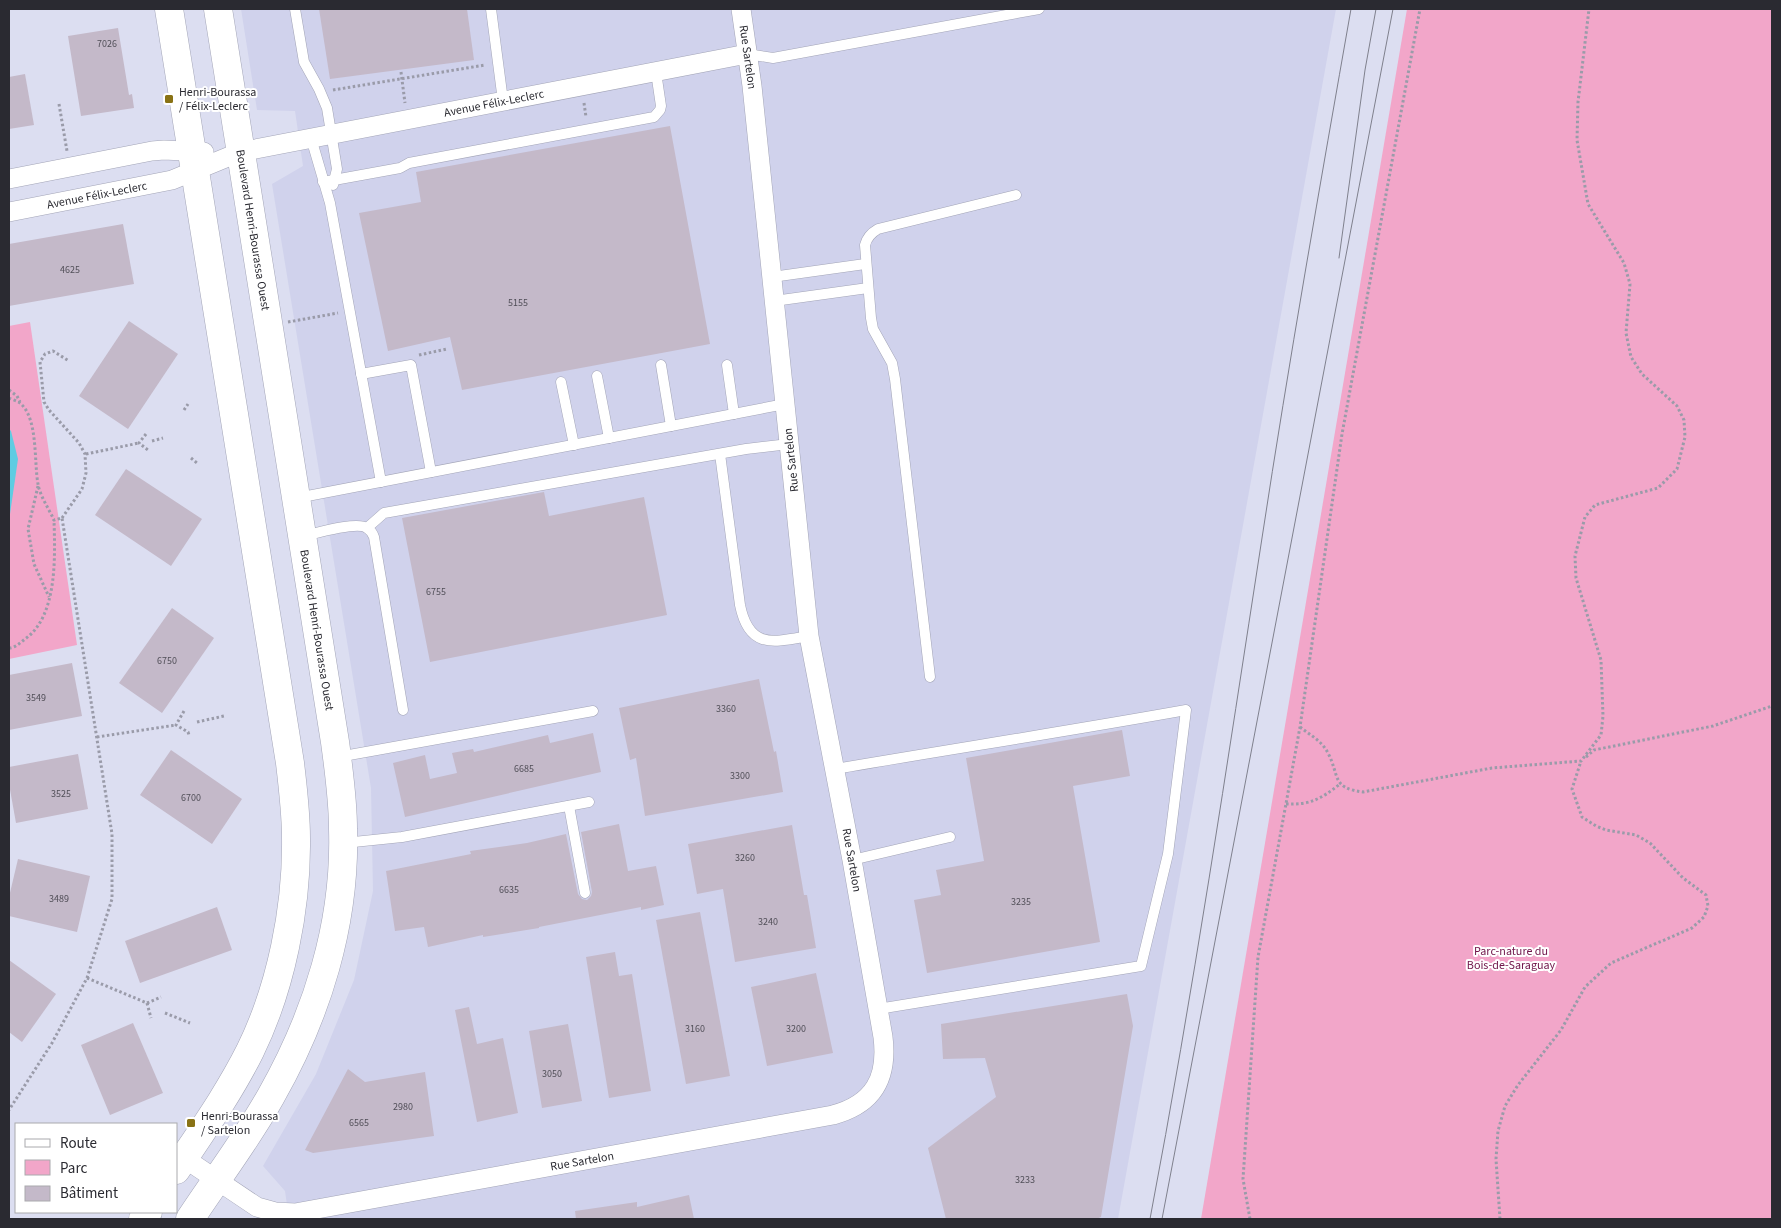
<svg xmlns="http://www.w3.org/2000/svg" width="1781" height="1228" font-family="'Source Sans 3',sans-serif">
	<style>
		.built { fill: #d0d2ec }
		.green { fill: #f2a6c9 }
		.water { fill: #5fcce2 }
		.building { fill: #c4b9c9 }
		.lines { fill: none; stroke-linecap: round; stroke-linejoin: round }
		.lane-casing { stroke: #a3a5b7; stroke-width: 11 }
		.street-casing { stroke: #a3a5b7; stroke-width: 20 }
		.primary-casing { stroke: #a3a5b7; stroke-width: 29 }
		.path { stroke: #9a9ba9; stroke-width: 3; stroke-dasharray: 2.5 2.5; stroke-linecap: butt }
		.lane { stroke: #fff; stroke-width: 10 }
		.street { stroke: #fff; stroke-width: 19 }
		.primary { stroke: #fff; stroke-width: 28 }
		.tram { stroke: #7f808d; stroke-width: 1 }
		.poi-dot { fill: #897214; stroke: #fff; stroke-width: 2 }
		.labels { text-anchor: middle; stroke-width: 4; stroke-linejoin: round; paint-order: stroke }
		.number-label { font-size: 10px; fill: #504e57 }
		.street-label { font-size: 12px; fill: #2a2a31; stroke: #fff }
		.poi-label { font-size: 12px; fill: #2a2a31; stroke: #fff; text-anchor: start }
		.park-label { font-size: 12px; fill: #6f1449; stroke: #fff }
	</style>
	<rect width="100%" height="100%" fill="#dcdef1"/>
	<path class="built" d="M241 9H1336L1118 1219H289L285 1191 263 1166 316 1074 354 980 373 891 371 788 272 184 303 166 295 111 257 110Z"/>
	<g class="green">
		<path d="M1407 9H1772V1219H1201Z"/>
		<path d="M30 322 77 645 9 659V326Z"/>
	</g>
	<path class="water" d="M9 429 11 431 18 459 9 521Z"/>
	<g class="building">
		<path d="M319 9H467L474 60 330 79Z"/>
		<path d="M118 28 129 95 132 94 134 108 81 116 68 36Z"/>
		<path d="M25 74 34 125 9 129V77Z"/>
		<path d="M670 126 710 344 462 390 450 337 388 351 359 213 421 202 416 172Z"/>
		<path d="M123 224 134 284 9 306V244Z"/>
		<path d="M129 321 178 354 128 429 79 396Z"/>
		<path d="M126 469 202 519 171 566 95 515Z"/>
		<path d="M544 492 549 516 644 497 667 615 430 662 402 518Z"/>
		<path d="M172 608 214 638 162 713 119 683Z"/>
		<path d="M72 663 82 716 9 730V675Z"/>
		<path d="M759 679 774 752 776 751 783 792 645 816 636 758 630 760 619 708Z"/>
		<path d="M1122 730 1130 776 1073 786 1100 942 927 973 914 900 941 895 936 870 984 861 966 758Z"/>
		<path d="M593 733 601 772 405 817 393 763 425 755 430 779 457 773 452 753 473 749 474 752 548 735 550 743Z"/>
		<path d="M171 750 242 799 212 844 140 795Z"/>
		<path d="M78 754 88 809 16 823 9 784V767Z"/>
		<path d="M619 824 628 871 656 866 664 905 641 910V907L539 927V928L483 937V935L428 947 424 927 395 931 386 871 471 854 470 851 527 843 566 834 578 894 582 899 587 900 591 896 592 892 581 832Z"/>
		<path d="M792 825 804 895H807L816 948 735 962 723 889 697 894 688 844Z"/>
		<path d="M18 859 90 876 77 932 9 916V897Z"/>
		<path d="M217 907 232 950 140 983 125 941Z"/>
		<path d="M700 912 730 1076 686 1084 656 920Z"/>
		<path d="M615 952 619 976 632 974 651 1091 609 1098 586 957Z"/>
		<path d="M9 960 56 994 22 1042 9 1032Z"/>
		<path d="M816 973 833 1053 767 1066 751 987Z"/>
		<path d="M1127 994 1133 1026 1101 1217 1096 1219H946L928 1148 996 1097 985 1058 943 1059 941 1024Z"/>
		<path d="M469 1007 477 1044 503 1038 518 1113 477 1122 455 1010Z"/>
		<path d="M133 1023 163 1093 110 1115 81 1045Z"/>
		<path d="M568 1024 582 1101 542 1108 529 1031Z"/>
		<path d="M348 1069 365 1082 425 1072 434 1136 313 1153 305 1150Z"/>
		<path d="M689 1195 694 1219H576L575 1211 637 1202V1207Z"/>
	</g>
	<g class="lines">
		<defs>
			<g id="lane">
				<path d="M295 9 304 62 319 89 327 108 337 169 333 185"/>
				<path d="M491 9 503 101"/>
				<path d="M747 54 773 58 1039 9"/>
				<path d="M311 138 330 203 381 482"/>
				<path d="M323 182 400 168 409 163 654 117 660 110 661 106 656 72"/>
				<path d="M772 277 865 264"/>
				<path d="M774 301 868 288"/>
				<path d="M661 365 671 426"/>
				<path d="M727 365 734 414"/>
				<path d="M361 374 411 365 431 472"/>
				<path d="M597 376 609 438"/>
				<path d="M561 382 574 445"/>
				<path d="M720 454 740 605C749 650 774 642 809 636"/>
				<path d="M297 498 785 404"/>
				<path d="M367 528 384 513 746 449 789 444"/>
				<path d="M304 536C317 533 357 521 367 528 370 530 373 534 374 537L403 710"/>
				<path d="M930 677 895 379 892 363 873 329 871 318 865 245C867 237 871 233 878 229L1016 195"/>
				<path d="M338 757 593 711"/>
				<path d="M835 769C952 749 1069 731 1186 710L1168 854 1141 966 878 1009"/>
				<path d="M569 806 585 893"/>
				<path d="M344 843 402 837 589 802"/>
				<path d="M852 860 950 837"/>
			</g>
			<g id="street">
				<path d="M9 179 152 151 164 150 204 152"/>
				<path d="M9 212 172 180 240 152 747 54"/>
				<path d="M184 1158 257 1207 275 1212 295 1213 833 1115C874 1104 888 1078 883 1037L852 860 809 636 752 86 741 9"/>
			</g>
			<g id="primary">
				<path d="M169 9 290 763C293 788 296 813 296 838 297 908 281 988 250 1051 229 1093 202 1131 176 1170"/>
				<path d="M143 1219 148 1212"/>
				<path d="M190 1219C217 1178 247 1139 271 1096 317 1015 346 923 343 829 343 800 339 771 335 742L218 9"/>
			</g>
		</defs>
		<use href="#lane" class="lane-casing"/>
		<use href="#street" class="street-casing"/>
		<use href="#primary" class="primary-casing"/>
		<g class="path">
			<path d="M401 72 405 103"/>
			<path d="M333 90 485 65"/>
			<path d="M584 103 586 117"/>
			<path d="M59 104 67 151"/>
			<path d="M288 322 338 313"/>
			<path d="M419 355 447 349"/>
			<path d="M9 390 17 396 20 402"/>
			<path d="M9 398C13 400 19 401 22 405 38 421 34 463 38 484 40 496 49 509 54 520L62 518 112 834V899L87 978 52 1043 9 1110"/>
			<path d="M184 410 188 404"/>
			<path d="M146 434 139 443 148 450"/>
			<path d="M152 441 163 438"/>
			<path d="M86 454 139 443"/>
			<path d="M191 458 197 463"/>
			<path d="M38 486 28 529 34 564 49 597"/>
			<path d="M62 518 82 489 86 473 85 454 79 443 49 410 44 402 40 362 45 354 53 351 69 361"/>
			<path d="M9 648C15 648 20 643 25 639 58 616 55 555 54 520"/>
			<path d="M184 711 176 725 188 732 189 735"/>
			<path d="M197 722 224 716"/>
			<path d="M1300 727C1310 735 1322 741 1328 753 1340 776 1331 788 1363 792L1492 768 1581 761 1601 735 1603 716 1601 660 1576 578 1575 556 1585 517 1595 505 1658 488 1677 469 1685 437 1684 420 1677 406 1642 374 1631 357 1626 333 1630 284 1624 263 1588 204 1577 140 1578 102 1589 9"/>
			<path d="M97 737 176 725"/>
			<path d="M1586 757 1594 750 1713 726 1772 706"/>
			<path d="M1286 804C1310 805 1321 799 1340 784"/>
			<path d="M87 978 147 1003 161 997"/>
			<path d="M147 1003 151 1018"/>
			<path d="M165 1013 190 1023"/>
			<path d="M1250 1219 1243 1179 1258 957 1300 727 1342 434 1420 9"/>
			<path d="M1500 1219 1496 1159 1498 1131 1505 1106 1518 1085 1561 1030 1585 987 1611 963 1692 928 1704 917 1708 906 1706 895 1683 878 1650 843 1636 835 1606 830 1596 826 1582 817 1572 789 1581 761"/>
		</g>
		<use href="#lane" class="lane"/>
		<use href="#street" class="street"/>
		<use href="#primary" class="primary"/>
		<g class="tram">
			<path d="M1339 258 1365 70 1376 9"/>
			<path d="M1150 1219C1193 993 1227 765 1262 538 1289 361 1320 185 1351 9"/>
			<path d="M1162 1219 1393 9"/>
		</g>
	</g>
	<g class="poi-dot">
		<rect x="164" y="94" width="10" height="10" rx="2.5"/>
		<rect x="186" y="1118" width="10" height="10" rx="2.5"/>
	</g>
	<g class="labels">
		<g class="number-label">
			<text x="107" y="47">7026</text>
			<text x="70" y="273">4625</text>
			<text x="518" y="306">5155</text>
			<text x="436" y="595">6755</text>
			<text x="167" y="664">6750</text>
			<text x="36" y="701">3549</text>
			<text x="726" y="712">3360</text>
			<text x="524" y="772">6685</text>
			<text x="740" y="779">3300</text>
			<text x="61" y="797">3525</text>
			<text x="191" y="801">6700</text>
			<text x="745" y="861">3260</text>
			<text x="509" y="893">6635</text>
			<text x="59" y="902">3489</text>
			<text x="1021" y="905">3235</text>
			<text x="768" y="925">3240</text>
			<text x="695" y="1032">3160</text>
			<text x="796" y="1032">3200</text>
			<text x="552" y="1077">3050</text>
			<text x="403" y="1110">2980</text>
			<text x="359" y="1126">6565</text>
			<text x="1025" y="1183">3233</text>
		</g>
		<g class="street-label">
			<text transform="translate(748 57) rotate(82)" y="4">Rue Sartelon</text>
			<text transform="translate(494 103) rotate(-11)" y="4">Avenue Félix-Leclerc</text>
			<text transform="translate(97 195) rotate(-11)" y="4">Avenue Félix-Leclerc</text>
			<text transform="translate(253 230) rotate(81)" y="4">Boulevard Henri-Bourassa Ouest</text>
			<text transform="translate(791 460) rotate(-96)" y="4">Rue Sartelon</text>
			<text transform="translate(317 630) rotate(81)" y="4">Boulevard Henri-Bourassa Ouest</text>
			<text transform="translate(852 860) rotate(80)" y="4">Rue Sartelon</text>
			<text transform="translate(582 1161) rotate(-10)" y="4">Rue Sartelon</text>
		</g>
		<g class="poi-label">
			<text x="179" y="96">Henri-Bourassa<tspan x="179" dy="14">/ Félix-Leclerc</tspan></text>
			<text x="201" y="1120">Henri-Bourassa<tspan x="201" dy="14">/ Sartelon</tspan></text>
		</g>
		<g class="park-label">
			<text x="1511" y="955">Parc-nature du<tspan x="1511" dy="14">Bois-de-Saraguay</tspan></text>
		</g>
	</g>
	<rect width="1781" height="1228" fill="none" stroke="#2a2a31" stroke-width="20"/>
	<rect x="15" y="1123" width="162" height="90" fill="#ffffff" stroke="#aaaaad"/>
	<rect x="25" y="1139" width="25" height="8" fill="#ffffff" stroke="#aaaaad"/>
	<text x="60" y="1148" font-size="15" fill="#2a2a31">Route</text>
	<rect x="25" y="1160" width="25" height="15" fill="#f2a6c9" stroke="#aaaaad"/>
	<text x="60" y="1173" font-size="15" fill="#2a2a31">Parc</text>
	<rect x="25" y="1186" width="25" height="15" fill="#c4b9c9" stroke="#aaaaad"/>
	<text x="60" y="1198" font-size="15" fill="#2a2a31">Bâtiment</text>
</svg>
